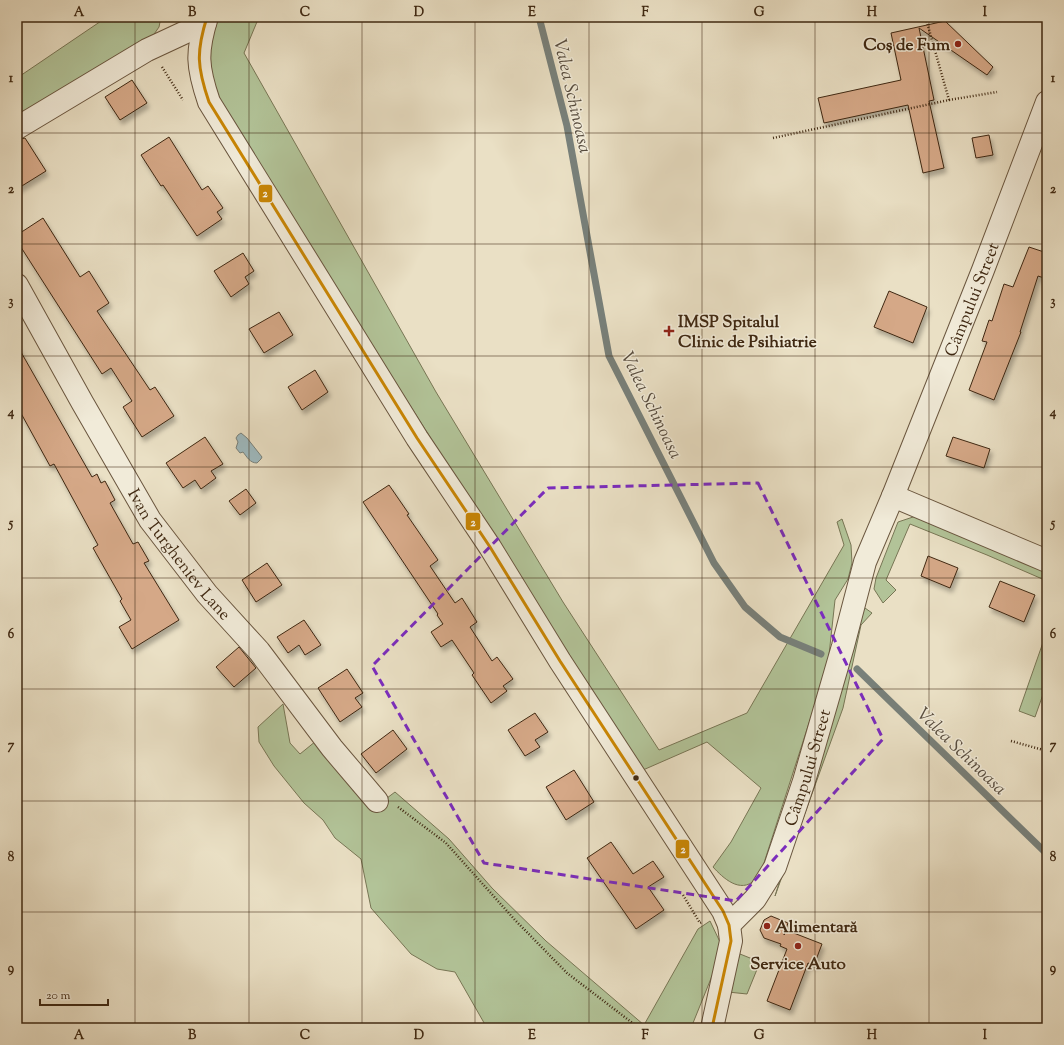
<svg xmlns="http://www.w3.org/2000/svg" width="1064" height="1045" font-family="'Sorts Mill Goudy',serif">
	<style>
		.green { fill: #b2c398; stroke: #787655 }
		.water { fill: #9ebac0; stroke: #78807a }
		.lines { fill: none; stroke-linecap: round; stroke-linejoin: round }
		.stream { stroke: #78807a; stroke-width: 7 }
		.building { fill: #d5a887; stroke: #3f2812; filter: url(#shadow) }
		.minor-casing { stroke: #6a563f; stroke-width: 24 }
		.path { stroke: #3f2812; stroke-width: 2.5; stroke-dasharray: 1 2; stroke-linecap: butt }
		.minor { stroke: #f1ebd9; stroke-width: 22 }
		.bus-1-casing { stroke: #f1ebd9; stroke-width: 6 }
		.bus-1 { stroke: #c98604; stroke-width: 3 }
		.marked { fill: none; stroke: #7b2cbf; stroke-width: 3; stroke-dasharray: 8 5; stroke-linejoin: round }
		.grid { fill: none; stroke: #3f2812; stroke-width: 1; stroke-opacity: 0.55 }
		.poi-dot { fill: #8f2418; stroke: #f1ebd9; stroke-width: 1.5 }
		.bus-dot { fill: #3f2812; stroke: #f1ebd9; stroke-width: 1.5 }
		.labels { text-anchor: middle; stroke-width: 3; stroke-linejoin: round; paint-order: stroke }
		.poi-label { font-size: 17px; font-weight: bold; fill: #3f2812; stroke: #f1ebd9; text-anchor: start }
		.street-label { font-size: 17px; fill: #3f2812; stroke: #f1ebd9 }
		.water-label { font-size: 18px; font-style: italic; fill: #574c3e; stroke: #f1ebd9 }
		.line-badge { stroke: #f1ebd9; stroke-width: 1.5 }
		.badge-label { font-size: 11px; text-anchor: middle; font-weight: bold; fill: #fff }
		.neatline { fill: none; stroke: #3f2812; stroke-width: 1.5 }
		.grid-label { font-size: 13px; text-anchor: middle; font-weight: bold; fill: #3f2812 }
	</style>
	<defs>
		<filter id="shadow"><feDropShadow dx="2.5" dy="4.5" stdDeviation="2" flood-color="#0004"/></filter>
	</defs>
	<rect width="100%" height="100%" fill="#eae0c5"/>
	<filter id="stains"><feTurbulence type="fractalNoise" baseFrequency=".005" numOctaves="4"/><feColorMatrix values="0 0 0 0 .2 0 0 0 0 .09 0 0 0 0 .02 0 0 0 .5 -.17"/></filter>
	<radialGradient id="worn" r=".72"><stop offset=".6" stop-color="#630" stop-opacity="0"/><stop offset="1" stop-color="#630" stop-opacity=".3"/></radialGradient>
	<g class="green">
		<path d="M107 17H161L159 27 150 40 17 122V78Z"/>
		<path d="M216 17H259L244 53 436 392 563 602 659 750 747 713 844 545 837 522 842 519 851 545 852 563 848 579 835 600 828 664 763 866C761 870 758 877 755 880 740 894 723 878 713 867L731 842 761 788 707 742 643 770 469 499 222 107 213 86 209 53Z"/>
		<path d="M916 516 1047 571V581L987 555 910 524 886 580 896 590 883 603 874 589 876 578 898 522Z"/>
		<path d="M865 608 872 613 861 625 843 708 775 896 834 708 858 619Z"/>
		<path d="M1047 631V683L1035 717 1019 711Z"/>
		<path d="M283 704 290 743 300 754 316 741 375 807 395 792 449 839 492 888 546 941 644 1025 698 929 710 921 720 942 714 971 691 1028H487L455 972 437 969 411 954 371 908 361 859 335 838 323 820 304 803 274 766 259 742 258 727Z"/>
		<path d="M740 954 760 962 747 994 728 992Z"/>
	</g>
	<path class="water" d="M241 433 247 438 262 457 261 459 257 463C250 463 247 457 243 452L240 453 236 448 238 442 236 438 238 435Z"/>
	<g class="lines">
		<g class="stream">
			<path d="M539 17 567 126 609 356 714 563 745 607 780 637 821 654"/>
			<path d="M857 669 1047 854"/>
		</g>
	</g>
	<g class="building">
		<path d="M945 21 993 67 987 75 919 28 934 100 929 101 944 168 923 173 908 105 824 123 818 98 901 80 891 33Z"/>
		<path d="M132 80 147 103 120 120 105 97Z"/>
		<path d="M989 135 993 155 976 158 972 138Z"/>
		<path d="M169 137 202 190 208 186 223 208 217 212 222 219 197 236 163 185 161 186 141 155Z"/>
		<path d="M25 138 46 171 17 189V140Z"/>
		<path d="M43 218 80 277 89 271 109 303 97 311 150 390 155 387 174 416 142 437 123 407 132 401 111 368 102 374 17 241V235Z"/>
		<path d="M1029 247 1047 253V279L1038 276 1020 332H1021L994 400 969 390 987 342 982 341 989 320 992 321 1004 284 1013 287Z"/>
		<path d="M243 253 254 271 245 277 249 284 231 297 214 271Z"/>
		<path d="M889 291 927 307 913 343 874 327Z"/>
		<path d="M279 312 293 335 264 353 249 329Z"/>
		<path d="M17 345 92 477 97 474 101 483 105 481 115 500 110 503 133 544 138 542 149 561 144 563 179 620 132 649 119 627 131 620 120 601 122 599 93 548 98 545 54 464 50 466 17 406Z"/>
		<path d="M315 370 328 392 302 410 288 387Z"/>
		<path d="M205 437 223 464 211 471 216 478 201 489 195 480 183 488 166 463Z"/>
		<path d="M953 437 990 449 984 468 946 456Z"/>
		<path d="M389 485 409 514 407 515 438 560 430 566 455 603 462 598 477 622 470 627 492 661 497 657 513 679 503 686 507 691 491 703 472 675 474 673 452 640 441 647 431 632 443 624 437 615 438 614 363 502Z"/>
		<path d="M246 489 256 503 240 515 229 501Z"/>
		<path d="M928 556 958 568 950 588 921 576Z"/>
		<path d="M267 563 282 585 256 602 242 580Z"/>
		<path d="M1000 581 1035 595 1024 622 989 607Z"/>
		<path d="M304 620 321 645 305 655 299 645 288 653 277 637Z"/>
		<path d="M239 647 256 668 234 687 216 667Z"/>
		<path d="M347 669 363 693 355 698 362 707 340 722 318 688Z"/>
		<path d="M535 713 548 732 535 740 540 747 525 756 508 730Z"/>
		<path d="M393 730 407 749 376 773 361 754Z"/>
		<path d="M574 770 594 802 566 820 546 787Z"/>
		<path d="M611 842 633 874 653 861 664 877 648 887 664 910 636 929 587 858Z"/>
		<path d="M771 916 788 923 784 935 786 930 822 944 814 965 808 963 790 1010 767 1001 787 949 780 946 781 944 764 938 760 930 764 920Z"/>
	</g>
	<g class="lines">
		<defs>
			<g id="minor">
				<path d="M207 17C196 52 197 67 209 102L417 438 490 547 560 661 723 911 729 925 731 941 712 1028"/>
				<path d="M17 128 147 50 205 23"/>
				<path id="s1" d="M17 285 82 402 150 520 207 594 259 651 332 748 377 801"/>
				<path d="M893 496 1047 561"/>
				<path id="s2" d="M729 925 755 899 775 867 804 781 843 646 865 562 893 496 983 270 1047 102"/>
			</g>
		</defs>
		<use href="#minor" class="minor-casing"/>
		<g class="path">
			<path d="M162 67 183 100"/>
			<path d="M949 100 997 92"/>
			<path d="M773 138 949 100 926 19"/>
			<path d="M1011 741 1047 751"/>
			<path d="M398 807 446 843 515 920 567 973 639 1028"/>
			<path d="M683 895 700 923 703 922"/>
		</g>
		<use href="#minor" class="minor"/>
		<defs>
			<path id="bus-1" d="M207 17C196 52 197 67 209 102L417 438 490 547 560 661 723 911 729 925 731 941 712 1028"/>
		</defs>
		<use href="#bus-1" class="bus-1-casing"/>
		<use href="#bus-1" class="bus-1"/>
	</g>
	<path class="marked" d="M758 483 883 739 736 901 484 863 372 666 548 488Z"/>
	<path class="grid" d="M135 17V1028M249 17V1028M362 17V1028M475 17V1028M589 17V1028M702 17V1028M815 17V1028M929 17V1028M17 133H1047M17 244H1047M17 356H1047M17 467H1047M17 578H1047M17 689H1047M17 801H1047M17 912H1047"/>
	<g class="poi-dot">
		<circle cx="958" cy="44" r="4"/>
		<path d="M667 325h4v4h4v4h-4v4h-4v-4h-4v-4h4z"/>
		<circle cx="767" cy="926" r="4"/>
		<circle cx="798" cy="946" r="4"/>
	</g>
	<circle class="bus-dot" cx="636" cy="778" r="3.5"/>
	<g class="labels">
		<g class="poi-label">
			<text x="950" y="50" text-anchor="end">Coș de Fum</text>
			<text x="678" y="327">IMSP Spitalul<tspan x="678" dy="20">Clinic de Psihiatrie</tspan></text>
			<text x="775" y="932">Alimentară</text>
			<text x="798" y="969" text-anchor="middle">Service Auto</text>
		</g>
		<g class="street-label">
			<text dy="6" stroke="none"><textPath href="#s2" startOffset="676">Câmpului Street</textPath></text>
			<text dy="6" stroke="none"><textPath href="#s1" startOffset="315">Ivan Turgheniev Lane</textPath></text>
			<text dy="6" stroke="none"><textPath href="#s2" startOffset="179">Câmpului Street</textPath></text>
		</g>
		<g class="water-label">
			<text transform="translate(573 96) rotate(77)" y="6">Valea Schinoasa</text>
			<text transform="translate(652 405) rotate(64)" y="6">Valea Schinoasa</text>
			<text transform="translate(962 751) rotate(44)" y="6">Valea Schinoasa</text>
		</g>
	</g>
	<g class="line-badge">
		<rect x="258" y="184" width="15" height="19" rx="4" fill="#c98604"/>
		<rect x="465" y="512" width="16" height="19" rx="4" fill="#c98604"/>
		<rect x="675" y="839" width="15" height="20" rx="4" fill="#c98604"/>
	</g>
	<g class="badge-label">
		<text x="265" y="197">2</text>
		<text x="473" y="526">2</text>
		<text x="683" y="853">2</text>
	</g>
	<rect width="1064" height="1045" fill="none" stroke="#eae0c5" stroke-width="44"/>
	<path d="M40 999v6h68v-6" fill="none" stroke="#3f2812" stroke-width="2"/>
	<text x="46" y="999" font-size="12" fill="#3f2812" stroke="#f1ebd9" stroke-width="3" paint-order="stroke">20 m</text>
	<rect x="22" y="22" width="1020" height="1001" class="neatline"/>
	<g class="grid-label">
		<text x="79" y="16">A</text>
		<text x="192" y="16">B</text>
		<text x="305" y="16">C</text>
		<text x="419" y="16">D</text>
		<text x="532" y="16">E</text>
		<text x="645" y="16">F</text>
		<text x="759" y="16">G</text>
		<text x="872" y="16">H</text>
		<text x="985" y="16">I</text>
		<text x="11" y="82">1</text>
		<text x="1053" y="82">1</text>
		<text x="11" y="193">2</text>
		<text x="1053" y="193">2</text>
		<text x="11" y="305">3</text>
		<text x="1053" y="305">3</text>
		<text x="11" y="416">4</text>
		<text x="1053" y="416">4</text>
		<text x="11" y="527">5</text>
		<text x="1053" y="527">5</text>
		<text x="11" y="638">6</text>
		<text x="1053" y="638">6</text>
		<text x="11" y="749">7</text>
		<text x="1053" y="749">7</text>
		<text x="11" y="861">8</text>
		<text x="1053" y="861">8</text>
		<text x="11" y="972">9</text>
		<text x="1053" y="972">9</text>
		<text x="79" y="1039">A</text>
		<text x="192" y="1039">B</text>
		<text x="305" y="1039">C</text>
		<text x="419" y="1039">D</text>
		<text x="532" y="1039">E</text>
		<text x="645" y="1039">F</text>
		<text x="759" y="1039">G</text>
		<text x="872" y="1039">H</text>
		<text x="985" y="1039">I</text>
	</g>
	<rect width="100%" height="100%" filter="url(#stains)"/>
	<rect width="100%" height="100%" fill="url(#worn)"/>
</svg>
